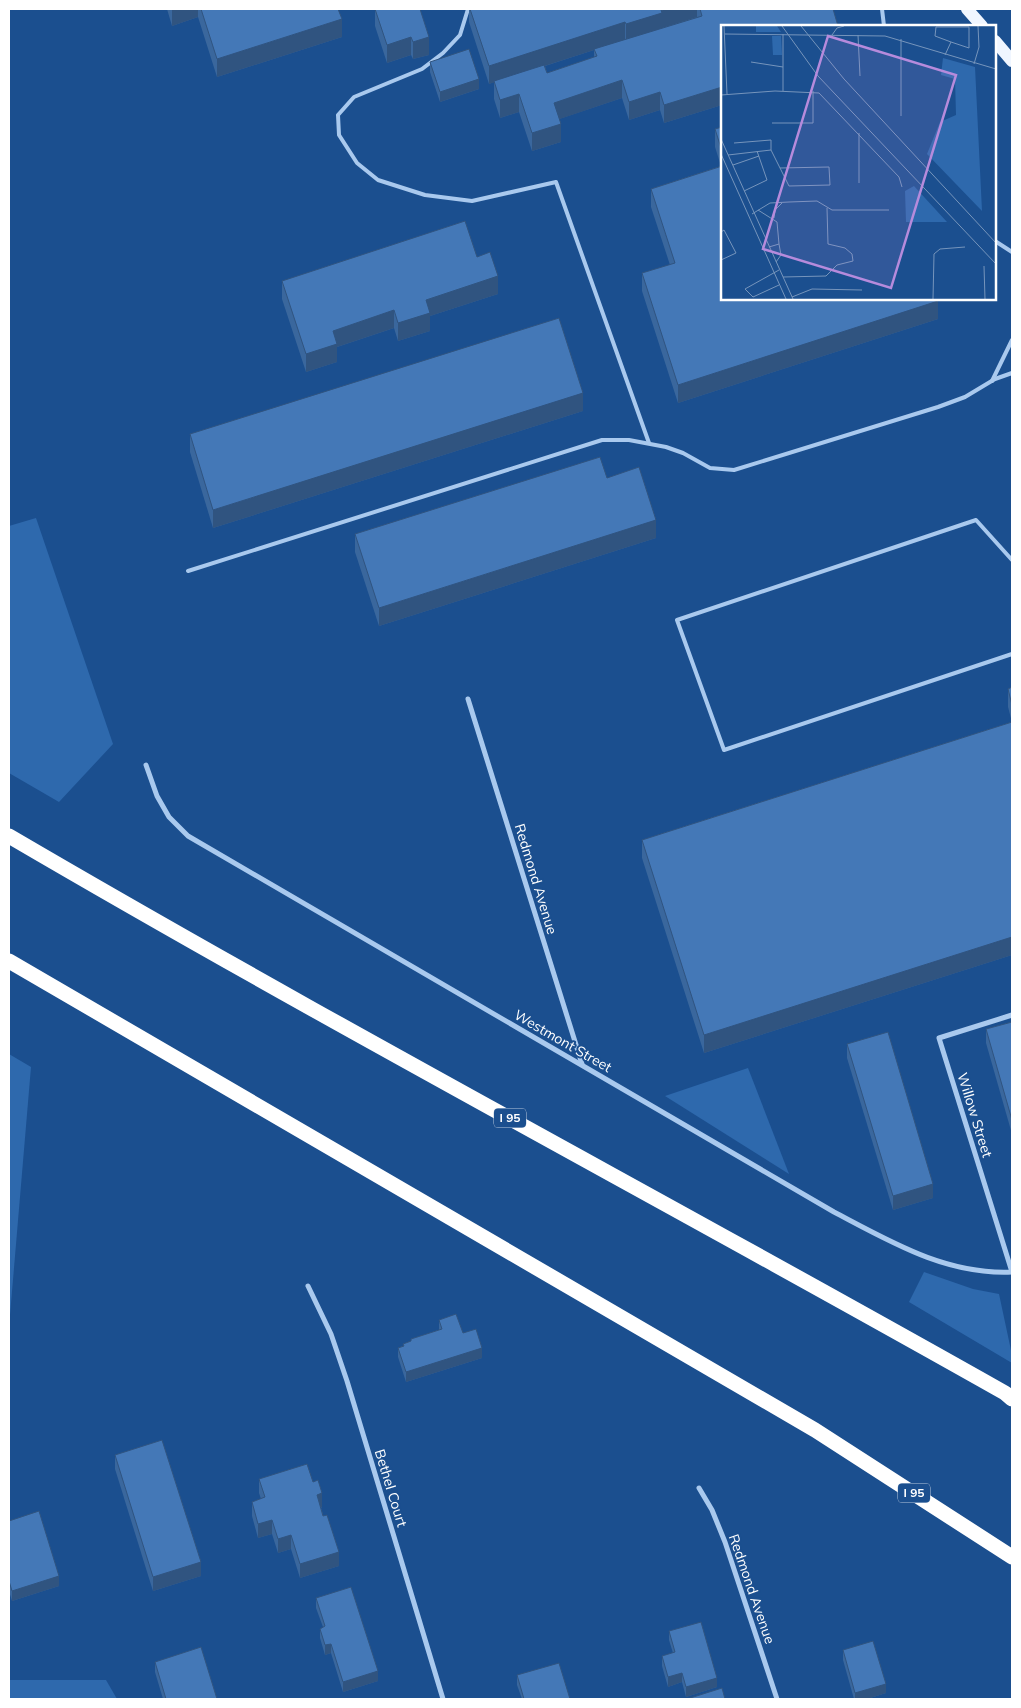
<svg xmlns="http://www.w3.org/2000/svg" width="1021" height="1708" font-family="Mulish,sans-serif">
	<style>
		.green { fill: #2e69ad }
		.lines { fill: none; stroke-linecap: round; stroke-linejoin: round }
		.lane { stroke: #a9c9ee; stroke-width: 4 }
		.street { stroke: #a9c9ee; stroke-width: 5 }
		.primary { stroke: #f0f6ff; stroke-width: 12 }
		.highway { stroke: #fff; stroke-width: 15 }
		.wall { fill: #3a679d; fill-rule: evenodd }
		.shaded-wall { fill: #305480 }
		.building { fill: #4478b7; stroke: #305480 }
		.labels { text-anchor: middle; stroke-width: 4; stroke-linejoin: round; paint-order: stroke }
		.shield { fill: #1b4f8f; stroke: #bbcadd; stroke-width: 1 }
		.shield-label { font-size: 12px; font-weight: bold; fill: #fff }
		.street-label { font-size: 14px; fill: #fff; stroke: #1b4f8f }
		.inset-road { fill: none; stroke: #7695bc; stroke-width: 1 }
		.view { fill: #b68bdc; fill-opacity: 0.15; stroke: #b68bdc; stroke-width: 2.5 }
		.inset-edge { fill: none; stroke: #fff; stroke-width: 2.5 }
	</style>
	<rect width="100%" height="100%" fill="#1b4f8f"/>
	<g class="green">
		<path d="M36 518 113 744 59 802 9 773V526Z"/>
		<path d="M9 1054 31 1067 9 1327Z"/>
		<path d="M748 1068 789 1174 665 1096Z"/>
		<path d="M924 1272 973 1289 999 1294 1012 1355V1363L909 1302Z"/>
		<path d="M9 1680H106L117 1699H9Z"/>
	</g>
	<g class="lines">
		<g class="lane">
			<path d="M468 9 460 35 443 53 422 69 354 97 338 115 339 135 357 163 378 180 425 195 472 201 556 182 649 443"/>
			<path d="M882 9 884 26"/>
			<path d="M995 241 1012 252"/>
			<path d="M992 381 1012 340"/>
			<path d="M1012 560 976 520 677 620 724 750 1012 654"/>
			<path d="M188 571 602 440H629L666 447 683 453 710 468 734 470 938 407 965 397 995 379 1012 373"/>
		</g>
		<g class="street">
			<path d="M468 699 582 1064"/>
			<path d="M146 765 157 796 169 817 188 836 834 1212C891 1242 946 1275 1012 1272L939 1038 1012 1015"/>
			<path d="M308 1286 331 1334 347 1381 443 1699"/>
			<path d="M699 1488 712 1510 725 1542 777 1699"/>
		</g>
		<g class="primary">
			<path d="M967 9 982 26"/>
			<path d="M995 41 1012 61"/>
		</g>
		<g class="highway">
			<path d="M9 836C337 1028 674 1206 1005 1393L1012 1399"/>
			<path d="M9 961 815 1430 1012 1557"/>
		</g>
	</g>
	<g class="wall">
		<path d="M167 9H338L342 37 217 77 198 17 172 26Z"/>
		<path d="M375 9H420L429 55 413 59 411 55 387 63 375 26Z"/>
		<path d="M469 9H833L722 26V105L664 123 660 110 629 120 622 98 559 119 561 142 532 151 519 112 500 118 494 99V82L489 84 469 22ZM594 50V57L547 73 545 66Z"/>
		<path d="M430 62 479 89 440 102 430 72Z"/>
		<path d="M722 127V299L938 319 678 403 642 291V273L670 265 651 207V189L721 166 715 147V129Z"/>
		<path d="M477 257 498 294 430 316V331L398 341 394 328 337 347V362L306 372 282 299V281Z"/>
		<path d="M583 411 213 528 190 452V434Z"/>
		<path d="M607 478 656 538 379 626 355 552V534Z"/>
		<path d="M1012 687V955L704 1053 642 858V840L1012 722 1008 707V689Z"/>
		<path d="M1012 1022V1134L986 1043V1029Z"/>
		<path d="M847 1044 933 1198 893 1210 847 1058Z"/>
		<path d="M439 1320 463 1333 482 1358 406 1382 398 1357V1348L403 1346V1344L411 1341V1339L439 1330Z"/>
		<path d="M115 1455 201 1576 153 1591 115 1469Z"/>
		<path d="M259 1479 322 1507 321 1508 339 1566 300 1578 291 1549 278 1553 272 1534 258 1538 252 1516V1502L261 1499 259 1493Z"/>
		<path d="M9 1521 59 1586 12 1601 9 1591Z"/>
		<path d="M316 1598 378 1681 343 1692 331 1653 325 1655 320 1638V1629L323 1627 316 1608Z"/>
		<path d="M669 1631 717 1687 686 1697 682 1682 668 1687 662 1666V1656L673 1653 669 1640Z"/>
		<path d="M843 1650 886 1693 867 1699H854L843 1660Z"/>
		<path d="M155 1662 217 1699H163L155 1672Z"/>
		<path d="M517 1675 570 1699H522L517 1685Z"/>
	</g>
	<g class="shaded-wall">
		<path d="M172 9H198V17L172 26Z"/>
		<path d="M666 9H697V17L662 28 626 42V24Z"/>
		<path d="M342 19V37L217 77V59Z"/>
		<path d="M625 22V40L489 84V66Z"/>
		<path d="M411 37V55L387 63V45Z"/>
		<path d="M429 37V55L413 59V42Z"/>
		<path d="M479 79V89L440 102V92Z"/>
		<path d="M622 80V98L554 121V103Z"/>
		<path d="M722 87V105L664 123V105Z"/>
		<path d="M660 92V110L629 120V102Z"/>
		<path d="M519 94V112L500 118V100Z"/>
		<path d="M561 124V142L532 151V133Z"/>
		<path d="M498 276V294L430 316V331L398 341V323L426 300Z"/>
		<path d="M938 301V319L678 403V385Z"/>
		<path d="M394 310V328L337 347V362L306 372V354L333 331Z"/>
		<path d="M583 393V411L213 528V510Z"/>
		<path d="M656 520V538L379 626V608Z"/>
		<path d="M1012 937V955L704 1053V1035Z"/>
		<path d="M933 1184V1198L893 1210V1196Z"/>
		<path d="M482 1348V1358L406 1382V1372Z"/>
		<path d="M322 1493V1507L317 1509V1495Z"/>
		<path d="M272 1520V1534L258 1538V1524Z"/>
		<path d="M291 1535V1549L278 1553V1539Z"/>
		<path d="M339 1552V1566L300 1578V1564Z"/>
		<path d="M201 1562V1576L153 1591V1577Z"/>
		<path d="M59 1576V1586L12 1601V1591Z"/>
		<path d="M331 1644V1653L325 1655V1645Z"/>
		<path d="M378 1671V1681L343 1692V1682Z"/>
		<path d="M682 1673V1682L668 1687V1677Z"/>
		<path d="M717 1678V1687L686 1697V1687Z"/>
		<path d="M886 1684V1693L867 1699H855V1693Z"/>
	</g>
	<g class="building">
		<path d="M201 9H338L342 19 217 59Z"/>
		<path d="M375 9H420L429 37 413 42 411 37 387 45Z"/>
		<path d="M470 9H666L661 10 662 13 626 24 625 22 489 66Z"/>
		<path d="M700 9H833L838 26H722V87L664 105 660 92 629 102 622 80 554 103 561 124 532 133 519 94 500 100 494 81 544 65 547 73 597 56 594 49 702 16Z"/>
		<path d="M469 49 479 79 440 92 430 62Z"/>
		<path d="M722 127V151L715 129Z"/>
		<path d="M722 166V299H938V301L678 385 642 273 675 263 651 189Z"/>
		<path d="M465 221 477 257 490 252 498 276 426 300 430 313 398 323 394 310 333 331 337 344 306 354 282 281Z"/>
		<path d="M559 318 583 393 213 510 190 434Z"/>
		<path d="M600 457 607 478 639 467 656 520 379 608 355 534Z"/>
		<path d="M1012 687V705L1008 689Z"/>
		<path d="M1012 722V937L704 1035 642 840Z"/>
		<path d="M1012 1022V1120L986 1029Z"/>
		<path d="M888 1032 933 1184 893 1196 847 1044Z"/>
		<path d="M456 1314 463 1333 476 1329 482 1348 406 1372 398 1348 404 1346 403 1344 411 1341V1339L442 1329 439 1320Z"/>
		<path d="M162 1440 201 1562 153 1577 115 1455Z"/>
		<path d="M307 1464 313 1482 318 1480 322 1493 317 1495 323 1516 327 1515 339 1552 300 1564 291 1535 278 1539 272 1520 258 1524 252 1502 265 1497 259 1479Z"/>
		<path d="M39 1511 59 1576 12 1591 9 1581V1521Z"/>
		<path d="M351 1587 378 1671 343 1682 331 1644 325 1645 320 1629 325 1626 316 1598Z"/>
		<path d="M701 1622 717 1678 686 1687 682 1673 668 1677 662 1656 675 1652 669 1631Z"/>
		<path d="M873 1641 886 1684 855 1693 843 1650Z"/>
		<path d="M201 1647 217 1699H166L155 1662Z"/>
		<path d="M559 1663 570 1699H522H524L517 1675Z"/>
		<path d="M722 1688 725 1699H687Z"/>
	</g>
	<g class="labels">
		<g class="shield">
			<rect x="494" y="1108.5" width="32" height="19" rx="4"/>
			<rect x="898" y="1483.5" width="32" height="19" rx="4"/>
		</g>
		<g class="shield-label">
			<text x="510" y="1122">I 95</text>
			<text x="914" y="1497">I 95</text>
		</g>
		<g class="street-label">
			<text transform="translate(536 879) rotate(73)" y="5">Redmond Avenue</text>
			<text transform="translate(563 1041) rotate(30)" y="5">Westmont Street</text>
			<text transform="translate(975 1115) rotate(73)" y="5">Willow Street</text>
			<text transform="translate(391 1488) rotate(73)" y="5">Bethel Court</text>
			<text transform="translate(752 1589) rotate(71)" y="5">Redmond Avenue</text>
		</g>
	</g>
	<g transform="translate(721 25)">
		<rect width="275" height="275" fill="#1b4f8f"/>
		<path d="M35 1H56L60 7H35ZM51 11H60L61 30H52ZM222 33 254 42 261 186 206 129 219 97 235 90 234 54 220 50ZM193 161 226 197H185L184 166Z" fill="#2e69ad"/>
		<path class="inset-road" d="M3 1 6 69M61 1 97 51 275 239M80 1 123 54 275 218M4 9 164 11 275 44M62 9V66M111 10 116 3 123 1M137 10 139 51M180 14V91M224 30 230 17 248 23V2H215L214 11 230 17M30 37 62 42M253 39 258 22 257 1M0 48V64M0 70 54 66 98 68 178 152 181 162M51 98H92V66M138 108V158M0 114 72 274M13 118 50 115V125M0 129 65 274M7 130 50 125 59 143 108 142 109 160 68 161 59 143M12 140 38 131M23 166 46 155 36 126M37 185 56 197 58 219 48 222M31 189 49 178 68 177 96 176 111 185H168M53 193 54 185 61 178M0 207 3 205 15 228 0 235M55 237 60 230 58 219M263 241 264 274M62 252 105 251 116 240 132 236 131 229 124 223 107 219 106 183M58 260 32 272 24 264 58 245M71 272 91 264 141 265M212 274 213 229 219 224 244 222"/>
		<path class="view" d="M107 11 235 50 170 263 42 224Z"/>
		<rect width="275" height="275" class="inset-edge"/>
	</g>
	<rect width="1021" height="1708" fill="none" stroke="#ffffff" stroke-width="20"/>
</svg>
